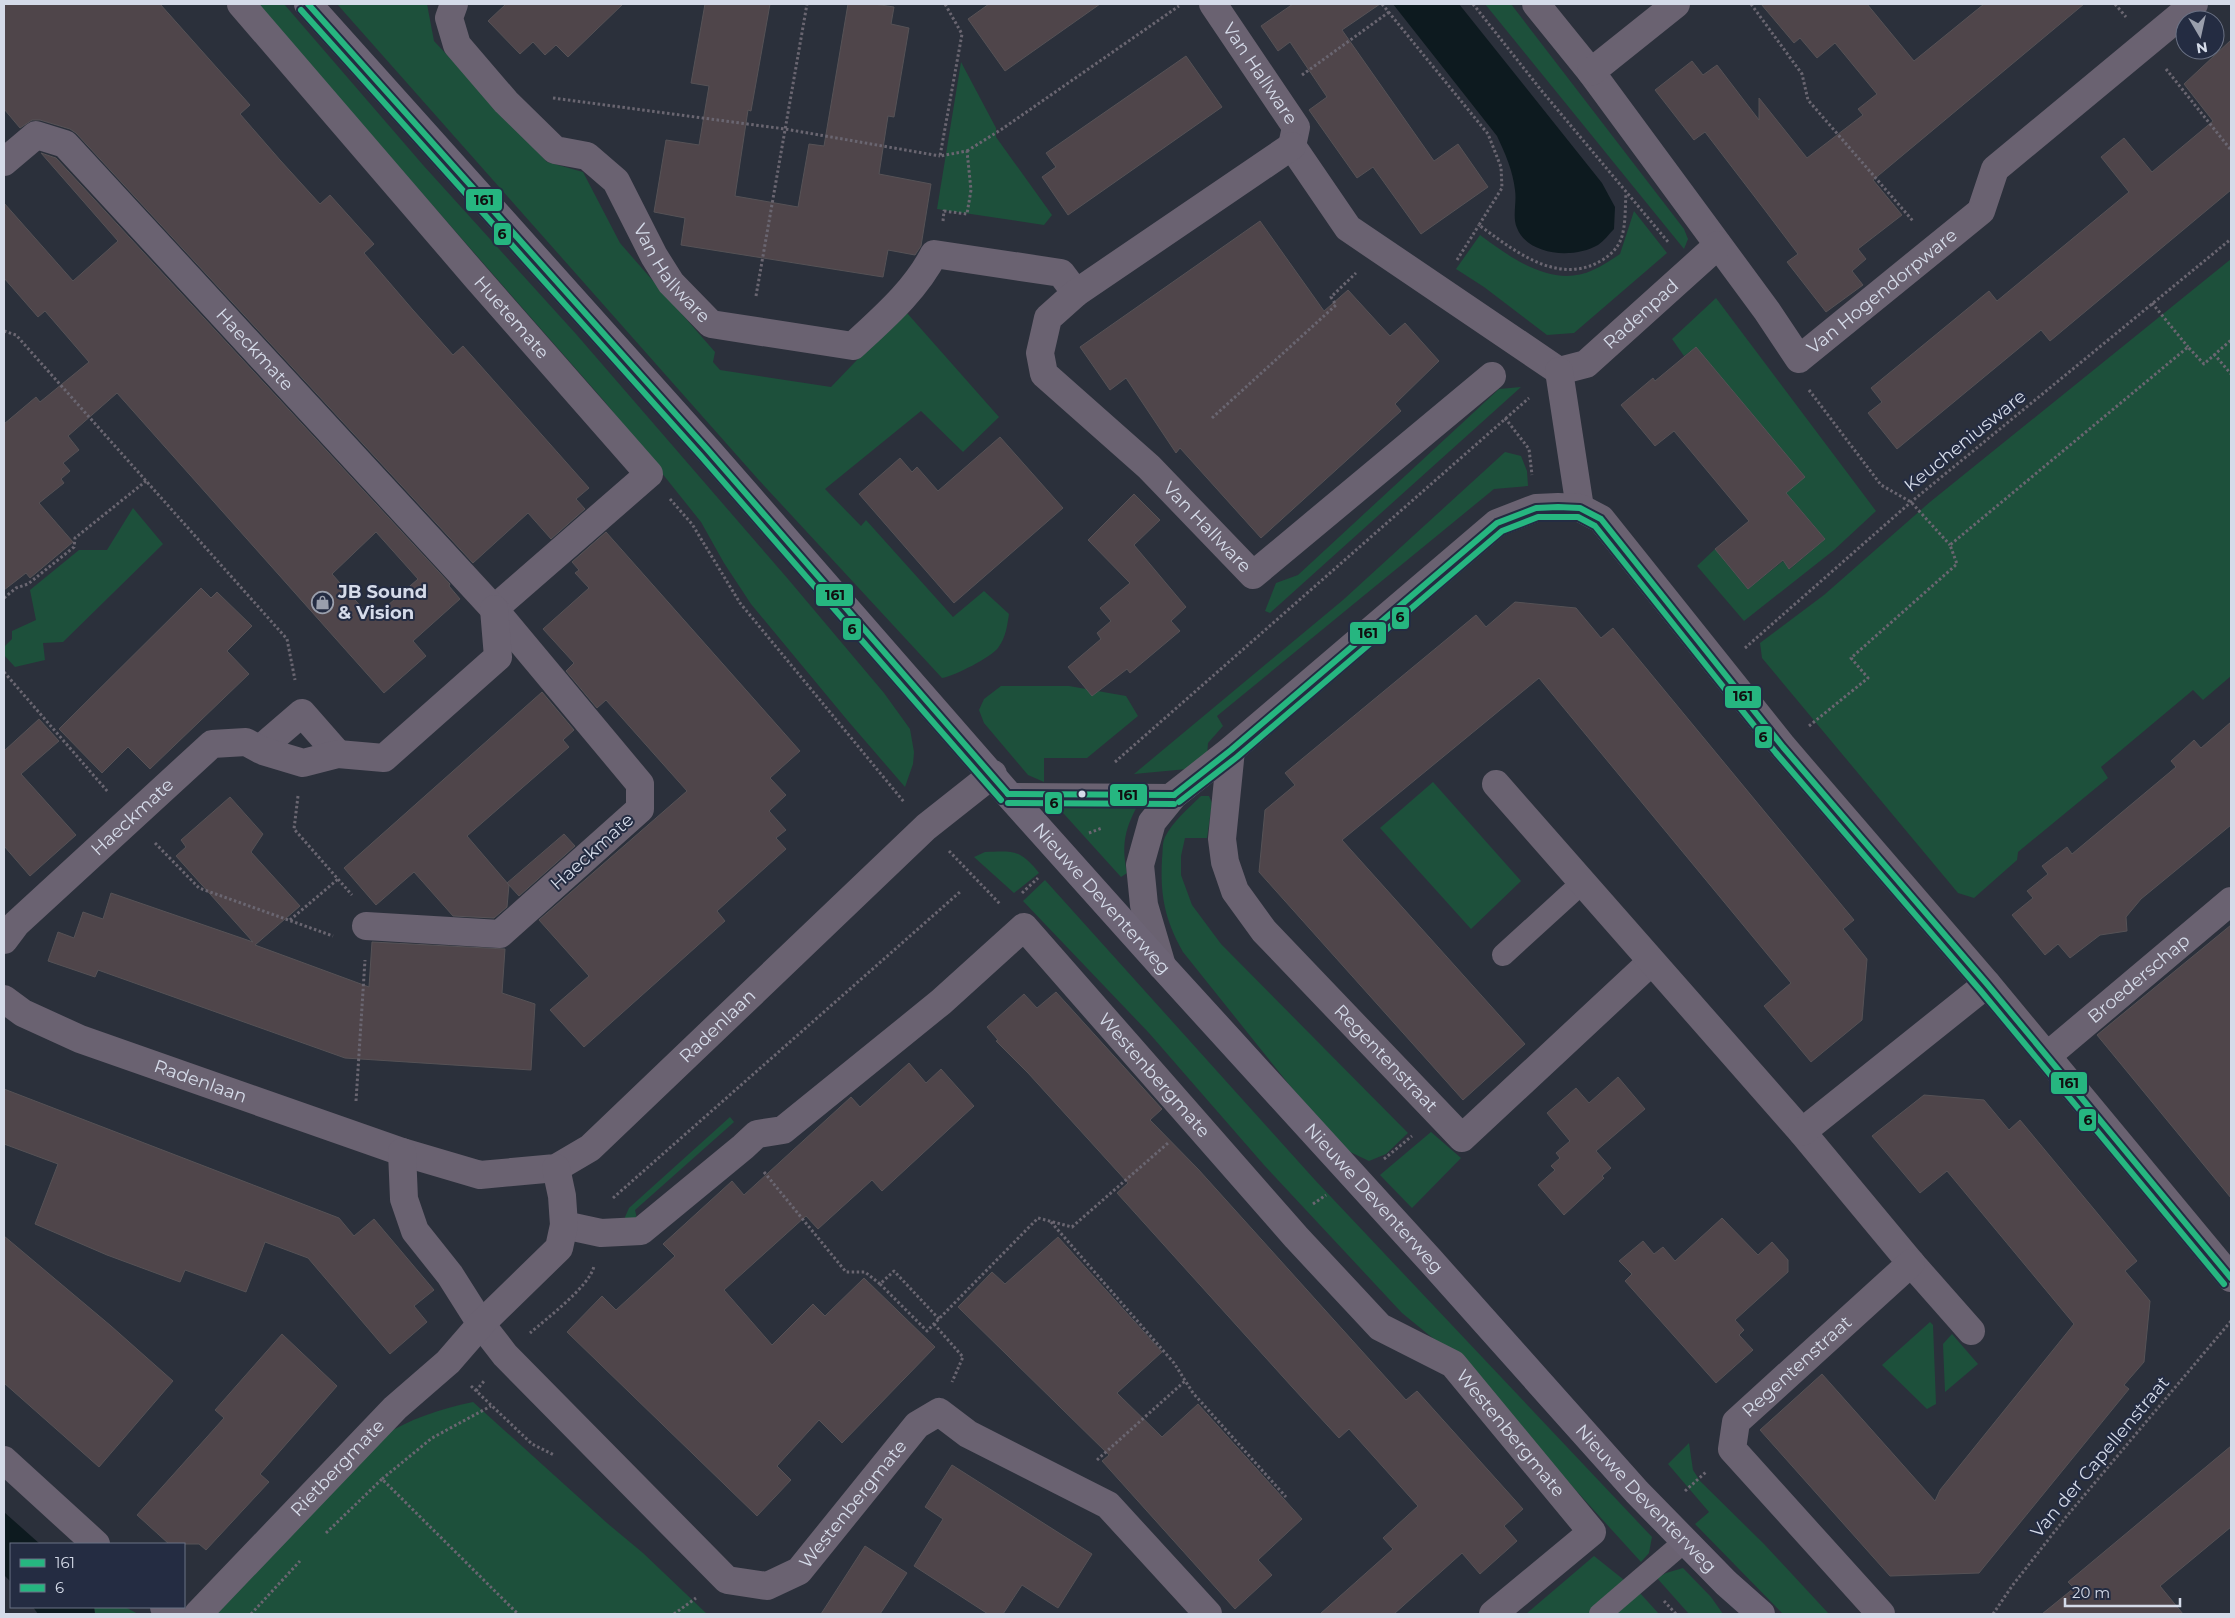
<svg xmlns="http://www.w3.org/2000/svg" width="2235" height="1618" font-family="Montserrat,sans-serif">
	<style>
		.green { fill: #1d503b }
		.water { fill: #0d1a1f }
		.building { fill: #4f454a; stroke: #565256; fill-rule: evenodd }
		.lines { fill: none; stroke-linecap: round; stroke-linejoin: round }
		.path { stroke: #6a6671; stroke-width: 3; stroke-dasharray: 2.5 2.5; stroke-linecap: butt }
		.lane { stroke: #6a6271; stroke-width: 22 }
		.street { stroke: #6a6271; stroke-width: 28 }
		.secondary { stroke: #6c6475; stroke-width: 28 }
		.bus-1-casing { stroke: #242c42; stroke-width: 10 }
		.bus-2-casing { stroke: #242c42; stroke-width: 10 }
		.bus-1 { stroke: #26b680; stroke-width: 6 }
		.bus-2 { stroke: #26b680; stroke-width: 6 }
		.bus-dot { fill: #d5dbe9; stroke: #242c42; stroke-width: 2 }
		.labels { text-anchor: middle; stroke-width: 4; stroke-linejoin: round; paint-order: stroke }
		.street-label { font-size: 18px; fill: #d5dbe9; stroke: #242c42 }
		.poi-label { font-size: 18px; font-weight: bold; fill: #d5dbe9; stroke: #242c42; text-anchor: start }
		.line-badge { stroke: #242c42; stroke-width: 2 }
		.pale-badge-label { font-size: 14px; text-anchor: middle; font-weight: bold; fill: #111 }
	</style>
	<rect width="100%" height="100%" fill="#2b303b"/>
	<g class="green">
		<path d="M256 4H284L423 165 576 334 788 579 884 693 910 729 914 752 913 764 905 787 848 721 751 604 724 563 701 522 605 402Z"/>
		<path d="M337 4H427L434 41 547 162 583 172 620 243 715 352 713 362 720 370 831 387 881 335 907 313 999 417 963 452 921 411 825 489 861 526 866 520 953 617 984 591 1009 614C1007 626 1006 637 998 648 991 657 955 676 942 678L757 478Z"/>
		<path d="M1485 4H1511L1684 229 1688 239 1684 249Z"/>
		<path d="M961 62 996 128V137L1052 215 1044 225 937 209Z"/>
		<path d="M1634 211 1667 253 1574 333 1547 335 1484 287 1456 269 1480 235C1511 258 1553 289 1593 270 1602 266 1611 260 1620 254Z"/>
		<path d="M2231 259V676L2203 700 2193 690 2101 767 2108 778 2018 852 2017 860 1974 898 1958 893 1762 658 1760 643 1824 595 1930 502Z"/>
		<path d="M1716 298 1876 511 1834 550 1744 621 1697 566 1715 549 1748 589 1783 561 1790 569 1825 539 1786 493 1804 477 1696 347 1684 356 1672 339Z"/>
		<path d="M1521 387 1270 613 1265 611 1276 583 1298 575 1499 389Z"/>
		<path d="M1505 452 1521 456 1527 471 1528 486 1494 489 1217 716 1223 726 1208 743 1207 757 1187 769 1134 774 1343 600Z"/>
		<path d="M133 508 163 544 63 642 43 643 45 660 15 667 4 655V647L12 639V631L36 620 30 590 79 550H107Z"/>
		<path d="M1001 686H1069L1126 696 1138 716 1087 758H1044V782L1028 775 984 723 979 710 984 699Z"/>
		<path d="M1433 782 1521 881 1471 929 1380 828Z"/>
		<path d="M1201 796H1209L1212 803 1207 838H1185L1181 856V875L1192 905 1221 944 1408 1133 1386 1154 1369 1161 1348 1151 1291 1087 1183 952C1165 920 1160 896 1162 859 1163 852 1162 843 1165 837 1173 821 1189 808 1201 796Z"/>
		<path d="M1140 801C1125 828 1121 843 1127 873L1121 877 1055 804Z"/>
		<path d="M985 852C1013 851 1020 849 1039 873L1014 893 974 857Z"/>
		<path d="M1045 880 1315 1180 1652 1537 1649 1553 1641 1562 1451 1353 1402 1313 1264 1165 1149 1033 1023 901Z"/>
		<path d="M730 1117 734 1122 635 1210 637 1219 626 1222 625 1217 629 1208Z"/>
		<path d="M1431 1132 1461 1158 1412 1208 1380 1175Z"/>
		<path d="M1930 1322 1933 1325 1936 1404 1927 1409 1882 1365Z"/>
		<path d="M1952 1334 1978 1364 1945 1392 1943 1344Z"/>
		<path d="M473 1402 607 1523 643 1553 707 1614H214L381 1437C410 1419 439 1409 473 1402Z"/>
		<path d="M1689 1443 1693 1470 1700 1481 1764 1544 1829 1614H1783L1695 1524 1709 1512 1668 1464Z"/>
		<path d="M1594 1556 1639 1592 1659 1614H1526Z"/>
		<path d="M1683 1568 1711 1597 1723 1614H1689L1657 1578 1666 1573Z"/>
		<path d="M94 1607H125L138 1614H95Z"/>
	</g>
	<g class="water">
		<path d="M1393 4H1459L1602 183 1615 207 1614 229C1609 234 1604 241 1598 245 1574 259 1528 256 1517 228 1512 217 1517 202 1515 190 1513 171 1505 153 1497 136Z"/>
		<path d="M4 1512 40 1544H11V1582L4 1575Z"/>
		<path d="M33 1607H94L95 1614H38Z"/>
	</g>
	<g class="building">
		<path d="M4 4H160L250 105 240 114 280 160 320 204 330 195 374 244 364 253 413 310 453 355 463 346 589 488 576 499 585 509 551 539 528 513 473 563 76 133 70 129 40 120H32L20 128 4 109Z"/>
		<path d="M506 4H623L568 57 556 45 545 55 533 42 520 54 488 21Z"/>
		<path d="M705 4H770L751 111 748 110 735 196 798 207 809 144 824 146 848 4H874L894 7 891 24 909 28 894 117 888 116 879 174 931 184 921 246 915 255 888 250 883 277 681 245 685 218 654 212 666 140 699 145 709 86 691 83Z"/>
		<path d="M989 4H1100L1005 71 968 19Z"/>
		<path d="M1293 4H1380L1342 30 1434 161 1458 144 1488 187 1421 234 1373 167 1357 178 1309 110 1327 97 1290 42 1278 51 1261 26Z"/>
		<path d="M1761 4H1867L1914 61 1984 4H2084L1873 180 1902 215 1858 249 1866 259 1852 271 1863 285 1826 312 1787 262 1798 254 1761 205 1705 132 1694 140 1655 90 1692 61 1703 75 1717 65 1759 120V98L1807 158 1863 115 1858 109 1877 94 1835 43 1817 58 1800 38 1794 43Z"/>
		<path d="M2231 40V190L2050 341 2041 330 1897 449 1868 413 1882 402 1871 388 1989 291 1997 301 2129 192 2101 157 2124 138 2152 172 2213 121 2184 84Z"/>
		<path d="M1186 56 1222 107 1068 215 1042 177 1056 167 1046 153Z"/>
		<path d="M41 153 56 158 450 584 449 586 460 599 413 641 426 656 384 693 117 393 68 436 79 450 63 463 70 471 61 479 64 483 39 503 73 542 30 578 26 573 4 590V424L36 397 40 402 89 362 45 311 38 317 4 278V203L73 281 118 241ZM376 532 418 579 372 619 332 574Z"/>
		<path d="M1260 221 1324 311 1348 290 1390 336 1405 323 1439 361 1395 404 1401 411 1261 538 1180 448 1176 453 1126 378 1110 390 1080 347Z"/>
		<path d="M1696 347 1805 477 1786 493 1825 539 1789 569 1783 560 1748 589 1715 549 1749 521 1674 431 1655 446 1621 405 1653 378 1655 381Z"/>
		<path d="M1000 437 1063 508 954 603 859 494 900 458 912 472 917 467 938 491Z"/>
		<path d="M1134 494 1160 520 1134 545 1186 607 1171 621 1180 631 1130 673 1127 669 1092 696 1068 667 1101 639 1097 633 1111 621 1100 608 1130 583 1088 540Z"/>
		<path d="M606 532 800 751 770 778 786 795 769 811 786 830 776 838 786 849 717 911 725 921 584 1047 550 1010 589 976 539 920 687 791 606 700 597 708 566 671 574 663 543 629 589 588 575 573 579 570 572 562Z"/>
		<path d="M201 588 211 598 217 592 252 626 227 651 249 674 150 769 128 747 102 773 59 729Z"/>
		<path d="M1515 602 1576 608 1601 638 1613 628 1854 920 1843 929 1867 959 1862 1020 1811 1062 1764 1006 1791 983 1539 678 1342 840 1525 1044 1463 1100 1259 872 1265 810 1295 785 1285 773 1476 615 1486 627Z"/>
		<path d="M542 692 574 730 563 740 569 747 467 836 509 885 507 907 494 918 453 916 414 872 376 905 344 868Z"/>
		<path d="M39 719 59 741 21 774 76 835 30 876 4 846V751Z"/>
		<path d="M2231 722V825L2141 899 2126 917 2127 931 2100 935 2070 958 2058 944 2045 955 2012 915 2033 898 2027 891 2048 874 2042 866 2067 847 2072 854 2176 767 2171 761 2194 740 2201 748Z"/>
		<path d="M230 797 263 834 251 852 300 906 255 945 369 987 372 942 505 949 502 993 535 1004 531 1070 345 1058 98 970 95 977 48 961 58 932 74 938 83 912 103 919 111 893 253 942 176 856 186 847 181 840Z"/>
		<path d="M564 834 575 846 519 896 507 883Z"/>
		<path d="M2231 925V1198L2097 1035Z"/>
		<path d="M1056 992 1162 1109 1150 1120 1198 1169 1406 1400 1417 1391 1523 1509 1504 1526 1517 1541 1480 1574 1462 1553 1394 1614H1320L1393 1549 1383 1538 1418 1506 1349 1429 1339 1438 1293 1388 1117 1193 1128 1183 1028 1073 996 1041 998 1040 987 1027 1024 994 1037 1008Z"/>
		<path d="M909 1063 926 1083 941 1069 974 1106 882 1191 872 1180 818 1229 806 1216 724 1290 772 1345 813 1304 825 1316 864 1278 935 1347 842 1443 819 1420 777 1466 791 1480 757 1516 567 1332 602 1296 616 1310 675 1256 663 1244 732 1181 744 1195 851 1097 860 1107Z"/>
		<path d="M1618 1077 1645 1109 1596 1151 1611 1168 1602 1176 1604 1178 1564 1215 1538 1185 1555 1170 1551 1166 1560 1158 1556 1153 1570 1141 1547 1113 1576 1088 1589 1103Z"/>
		<path d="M4 1089 339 1218 354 1236 374 1219 434 1290 414 1306 427 1322 390 1354 308 1258 265 1242 246 1292 185 1270 180 1282 107 1255 35 1224 58 1164 4 1144Z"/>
		<path d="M1924 1095 1984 1100 2009 1130 2020 1120 2137 1261 2125 1271 2150 1301 2144 1362 2124 1385 2129 1389 1979 1573 1890 1576 1760 1430 1822 1374 1935 1501 1940 1490 2074 1324 1947 1171 1920 1193 1872 1136Z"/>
		<path d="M1722 1218 1758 1255 1772 1242 1788 1260V1272L1735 1320 1744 1330 1739 1335 1753 1350 1716 1383 1625 1281 1632 1274 1619 1261 1643 1241 1654 1254 1663 1247 1675 1261Z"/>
		<path d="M4 1236 111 1326 173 1381 99 1467 4 1383Z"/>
		<path d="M1058 1237 1162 1352 1117 1393 1162 1437 1198 1404 1302 1519 1258 1560 1272 1575 1235 1609 1102 1461 1109 1455 958 1307 992 1272 1005 1284Z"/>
		<path d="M282 1334 337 1386 260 1474 269 1482 206 1550 199 1544H169L137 1515 224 1418 215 1410Z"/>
		<path d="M2231 1446V1527L2160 1586 2183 1614H2042L2074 1588 2068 1582Z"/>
		<path d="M952 1465 1092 1554 1058 1608 1022 1585 1003 1614H988L914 1566 943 1519 925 1507Z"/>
		<path d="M865 1546 907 1573 880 1614H821Z"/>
	</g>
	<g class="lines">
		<g class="path">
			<path d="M1382 4 1488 134 1501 167 1502 188 1479 225C1512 249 1554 284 1597 263 1607 258 1617 250 1621 239 1626 226 1625 207 1626 193"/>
			<path d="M1473 4 1541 90 1669 243"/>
			<path d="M1751 4 1802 74 1808 100 1913 221"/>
			<path d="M2115 4 2126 17"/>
			<path d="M2166 69 2231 150"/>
			<path d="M1302 75 1389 12"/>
			<path d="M553 98 785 129 940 156"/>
			<path d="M967 151 1002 129 1179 6"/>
			<path d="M943 221 944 211 967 214 971 190 967 151 940 156 962 34 945 4"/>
			<path d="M1457 260 1479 225"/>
			<path d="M756 296 807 4"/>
			<path d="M2152 303 2188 347"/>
			<path d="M4 331 16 335 287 639 295 680"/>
			<path d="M2214 354 2231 374"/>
			<path d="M1809 390 1881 485 1911 502 1950 545"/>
			<path d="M1212 418 1336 305 1331 297 1356 273"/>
			<path d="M1505 418 1529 449 1532 475"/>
			<path d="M670 499 692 524 740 603 904 802"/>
			<path d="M4 598 16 588 28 584 74 547 75 538 146 481"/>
			<path d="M1745 648 1911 502 2231 239"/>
			<path d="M4 672 108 792"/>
			<path d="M1809 726 1868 678 1851 658 1957 564 1950 545 2188 347 2204 364 2231 340"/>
			<path d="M1115 762 1529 398"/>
			<path d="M298 796 294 829 352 895"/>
			<path d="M1089 833 1102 828"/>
			<path d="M155 843 199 888 333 936"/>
			<path d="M949 851 1000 904"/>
			<path d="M1022 893 1038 878"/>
			<path d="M290 920 338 879"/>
			<path d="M356 1101 365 960"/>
			<path d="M1384 1159 1412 1136"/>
			<path d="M764 1172 846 1272H865L880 1284 894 1271 939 1319"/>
			<path d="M613 1198 961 891"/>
			<path d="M1313 1204 1326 1195"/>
			<path d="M1051 1222 1174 1363 1193 1393 1286 1497"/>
			<path d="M880 1284 927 1331 1038 1218 1072 1227 1168 1143"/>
			<path d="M934 1324 963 1357 952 1382"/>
			<path d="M530 1333C546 1319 590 1286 594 1266"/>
			<path d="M471 1386 532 1444 554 1455"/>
			<path d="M476 1391 484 1381"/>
			<path d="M1097 1460 1185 1381"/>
			<path d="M382 1479 432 1438 491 1406"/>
			<path d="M1685 1491 1706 1472"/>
			<path d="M326 1533 382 1479 518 1614"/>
			<path d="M1664 1601 1676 1614"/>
			<path d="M251 1614 300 1561"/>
			<path d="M674 1614 696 1598"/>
			<path d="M1993 1614 2012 1586 2066 1517 2231 1321"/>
		</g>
		<g class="lane">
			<path d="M1008 794 1174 795"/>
			<path d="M1503 955 1583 882"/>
			<path d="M1600 1614 1684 1542"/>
		</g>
		<g class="street">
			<path id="s1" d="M241 4 476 277 649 474 494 609"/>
			<path id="s2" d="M454 4 449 18 457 45 506 102 555 150 587 156 616 181 654 256 671 283 711 324 853 346C883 318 915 291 934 254L1061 273 1076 293"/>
			<path id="s3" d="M1213 4 1296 127 1292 146 1348 228 1559 371"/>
			<path id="s4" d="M1536 4 1591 72 1767 311 1799 359 1981 211 1995 169 2194 4"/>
			<path d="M1591 72 1676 4"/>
			<path id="s5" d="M1292 146 1076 293 1048 318 1040 353 1044 374 1149 467 1253 575 1492 376"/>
			<path id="s6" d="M4 162 36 135 65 144 494 609 640 784V809L500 934 366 926"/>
			<path id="s7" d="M1559 371 1586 364 1718 245"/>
			<path d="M1559 371 1580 508"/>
			<path d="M260 749 302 713 338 754"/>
			<path id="s8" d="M1231 750 1222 839 1225 862 1235 891 1264 931 1462 1138 1651 962"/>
			<path d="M1496 784 1802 1132 1911 1263 1971 1331"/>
			<path id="s9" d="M4 940 16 924 212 744 246 742 263 751 303 763 338 754 384 758 498 657 494 609"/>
			<path d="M1162 966 1144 905 1140 865 1152 822 1174 795 1231 750 1497 523 1536 508 1558 507 1580 508 1601 519 1783 747 1987 984 2231 1278"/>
			<path id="s10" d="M4 999 23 1013 80 1039 402 1152 480 1175 556 1168 590 1148 926 827 993 774"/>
			<path id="s11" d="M2047 1056 2231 901"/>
			<path d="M1802 1132 1987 984"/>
			<path id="s12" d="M402 1152 404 1199 415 1231 450 1275 481 1324 505 1355 727 1580 767 1586 799 1571 917 1425 939 1412 968 1434 1108 1505 1208 1614"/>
			<path id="s13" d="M564 1225 601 1233 641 1231 743 1147 757 1134 783 1130 941 1002 1024 927 1296 1237 1380 1327 1453 1364 1592 1532 1493 1614"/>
			<path d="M4 1460 96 1544"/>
			<path d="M164 1607 172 1614"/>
			<path id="s14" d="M198 1614 395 1408 448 1362 481 1324 559 1248 564 1225 562 1196 556 1168"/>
			<path id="s15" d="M1881 1614 1732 1449 1736 1422 1911 1263"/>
		</g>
		<path class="secondary" id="s16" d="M308 4 707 449 1008 794 1162 966 1430 1260 1637 1492 1726 1583 1761 1614"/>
		<defs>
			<g id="bus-1">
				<path d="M308 4 707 449 1008 794"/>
				<path d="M1008 794 1174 795"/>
				<path d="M1174 795 1231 750 1497 523 1536 508 1558 507 1580 508 1601 519 1783 747 1987 984 2231 1278"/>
			</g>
			<g id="bus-2">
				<path d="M301 10 700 455 1001 800"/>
				<path d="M1179 802 1237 757 1502 531 1538 517H1578L1595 526 1776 753 1980 990 2224 1284"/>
				<path d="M1008 803 1174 804"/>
			</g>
		</defs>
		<use href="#bus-1" class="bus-1-casing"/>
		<use href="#bus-2" class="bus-2-casing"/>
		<use href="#bus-1" class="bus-1"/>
		<use href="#bus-2" class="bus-2"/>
	</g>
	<defs>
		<symbol id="shop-ring" viewBox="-11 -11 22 22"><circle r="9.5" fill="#242c42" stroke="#9a9fac" stroke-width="1.5"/><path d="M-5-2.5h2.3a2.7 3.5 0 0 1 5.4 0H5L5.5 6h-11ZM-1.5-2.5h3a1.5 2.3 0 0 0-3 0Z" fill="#9a9fac"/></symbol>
	</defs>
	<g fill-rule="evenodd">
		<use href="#shop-ring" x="310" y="590" width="25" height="25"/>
	</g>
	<circle class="bus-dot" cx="1082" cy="794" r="4.5"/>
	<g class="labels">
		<g class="street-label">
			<text dy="6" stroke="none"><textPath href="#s3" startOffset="84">Van Hallware</textPath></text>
			<text dy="6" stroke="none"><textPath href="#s2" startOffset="366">Van Hallware</textPath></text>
			<text dy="6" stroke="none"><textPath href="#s4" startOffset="549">Van Hogendorpware</textPath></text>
			<text dy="6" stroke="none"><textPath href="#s7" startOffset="102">Radenpad</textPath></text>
			<text dy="6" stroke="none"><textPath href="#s1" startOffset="414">Huetemate</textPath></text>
			<text dy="6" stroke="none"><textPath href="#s6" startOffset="352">Haeckmate</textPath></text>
			<text transform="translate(1965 441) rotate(-39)" y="6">Keucheniusware</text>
			<text dy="6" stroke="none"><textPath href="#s5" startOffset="580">Van Hallware</textPath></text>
			<text dy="6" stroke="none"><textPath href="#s9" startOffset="178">Haeckmate</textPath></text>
			<text transform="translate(592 852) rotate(-42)" y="6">Haeckmate</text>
			<text dy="6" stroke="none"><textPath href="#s16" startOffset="1196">Nieuwe Deventerweg</textPath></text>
			<text dy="6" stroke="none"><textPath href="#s11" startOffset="120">Broederschap</textPath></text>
			<text dy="6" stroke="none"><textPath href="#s10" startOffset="801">Radenlaan</textPath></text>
			<text dy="6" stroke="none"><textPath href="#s8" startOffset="369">Regentenstraat</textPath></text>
			<text dy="6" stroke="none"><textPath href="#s13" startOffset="768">Westenbergmate</textPath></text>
			<text dy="6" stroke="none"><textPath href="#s10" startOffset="214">Radenlaan</textPath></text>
			<text dy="6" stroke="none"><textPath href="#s16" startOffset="1601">Nieuwe Deventerweg</textPath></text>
			<text dy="6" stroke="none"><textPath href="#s15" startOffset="332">Regentenstraat</textPath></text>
			<text dy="6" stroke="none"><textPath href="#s13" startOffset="1278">Westenbergmate</textPath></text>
			<text transform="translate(2100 1457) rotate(-50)" y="6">Van der Capellenstraat</text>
			<text dy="6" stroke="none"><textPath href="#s14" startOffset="202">Rietbergmate</textPath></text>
			<text dy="6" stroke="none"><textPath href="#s16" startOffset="2006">Nieuwe Deventerweg</textPath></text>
			<text dy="6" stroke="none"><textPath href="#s12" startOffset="712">Westenbergmate</textPath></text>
		</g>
		<g class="poi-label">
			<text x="338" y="598">JB Sound<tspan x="338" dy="21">&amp; Vision</tspan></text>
		</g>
	</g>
	<g class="line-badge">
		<rect x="465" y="188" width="38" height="24" rx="5" fill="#26b680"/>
		<rect x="493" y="222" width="19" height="24" rx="5" fill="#26b680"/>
		<rect x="815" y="583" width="39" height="24" rx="5" fill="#26b680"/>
		<rect x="1391" y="606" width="19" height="24" rx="5" fill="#26b680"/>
		<rect x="842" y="617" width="20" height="24" rx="5" fill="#26b680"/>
		<rect x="1349" y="621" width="38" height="24" rx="5" fill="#26b680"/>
		<rect x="1724" y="685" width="38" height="24" rx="5" fill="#26b680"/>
		<rect x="1754" y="725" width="19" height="24" rx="5" fill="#26b680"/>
		<rect x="1109" y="783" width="39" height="24" rx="5" fill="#26b680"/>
		<rect x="1044" y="791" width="19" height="24" rx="5" fill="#26b680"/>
		<rect x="2050" y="1071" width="38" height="24" rx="5" fill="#26b680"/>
		<rect x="2078" y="1108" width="19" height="24" rx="5" fill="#26b680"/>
	</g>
	<g class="pale-badge-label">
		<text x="484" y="205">161</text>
		<text x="502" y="239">6</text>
		<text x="835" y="600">161</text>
		<text x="1400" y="622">6</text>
		<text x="852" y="634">6</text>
		<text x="1368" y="638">161</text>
		<text x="1743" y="701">161</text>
		<text x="1763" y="742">6</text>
		<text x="1128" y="800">161</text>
		<text x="1054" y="808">6</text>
		<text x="2069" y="1088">161</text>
		<text x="2088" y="1125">6</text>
	</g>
	<rect width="2235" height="1618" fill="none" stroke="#d5dbe9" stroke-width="10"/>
	<rect x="10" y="1543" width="175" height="65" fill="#242c42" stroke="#6b7285"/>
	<rect x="20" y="1559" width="25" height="8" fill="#26b680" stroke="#6b7285"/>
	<text x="55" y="1568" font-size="15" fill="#d5dbe9">161</text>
	<rect x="20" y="1584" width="25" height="8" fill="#26b680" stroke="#6b7285"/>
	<text x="55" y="1593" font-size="15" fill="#d5dbe9">6</text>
	<g transform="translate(2200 35) rotate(171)"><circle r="24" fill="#242c42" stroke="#6b7285"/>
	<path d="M0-4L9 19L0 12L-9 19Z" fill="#9a9fac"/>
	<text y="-8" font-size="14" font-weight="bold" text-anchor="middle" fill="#d5dbe9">N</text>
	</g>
	<path d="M2065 1598v8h115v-8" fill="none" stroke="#d5dbe9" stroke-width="2.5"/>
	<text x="2072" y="1598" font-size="15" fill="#d5dbe9" stroke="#242c42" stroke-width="4" paint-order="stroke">20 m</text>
</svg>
